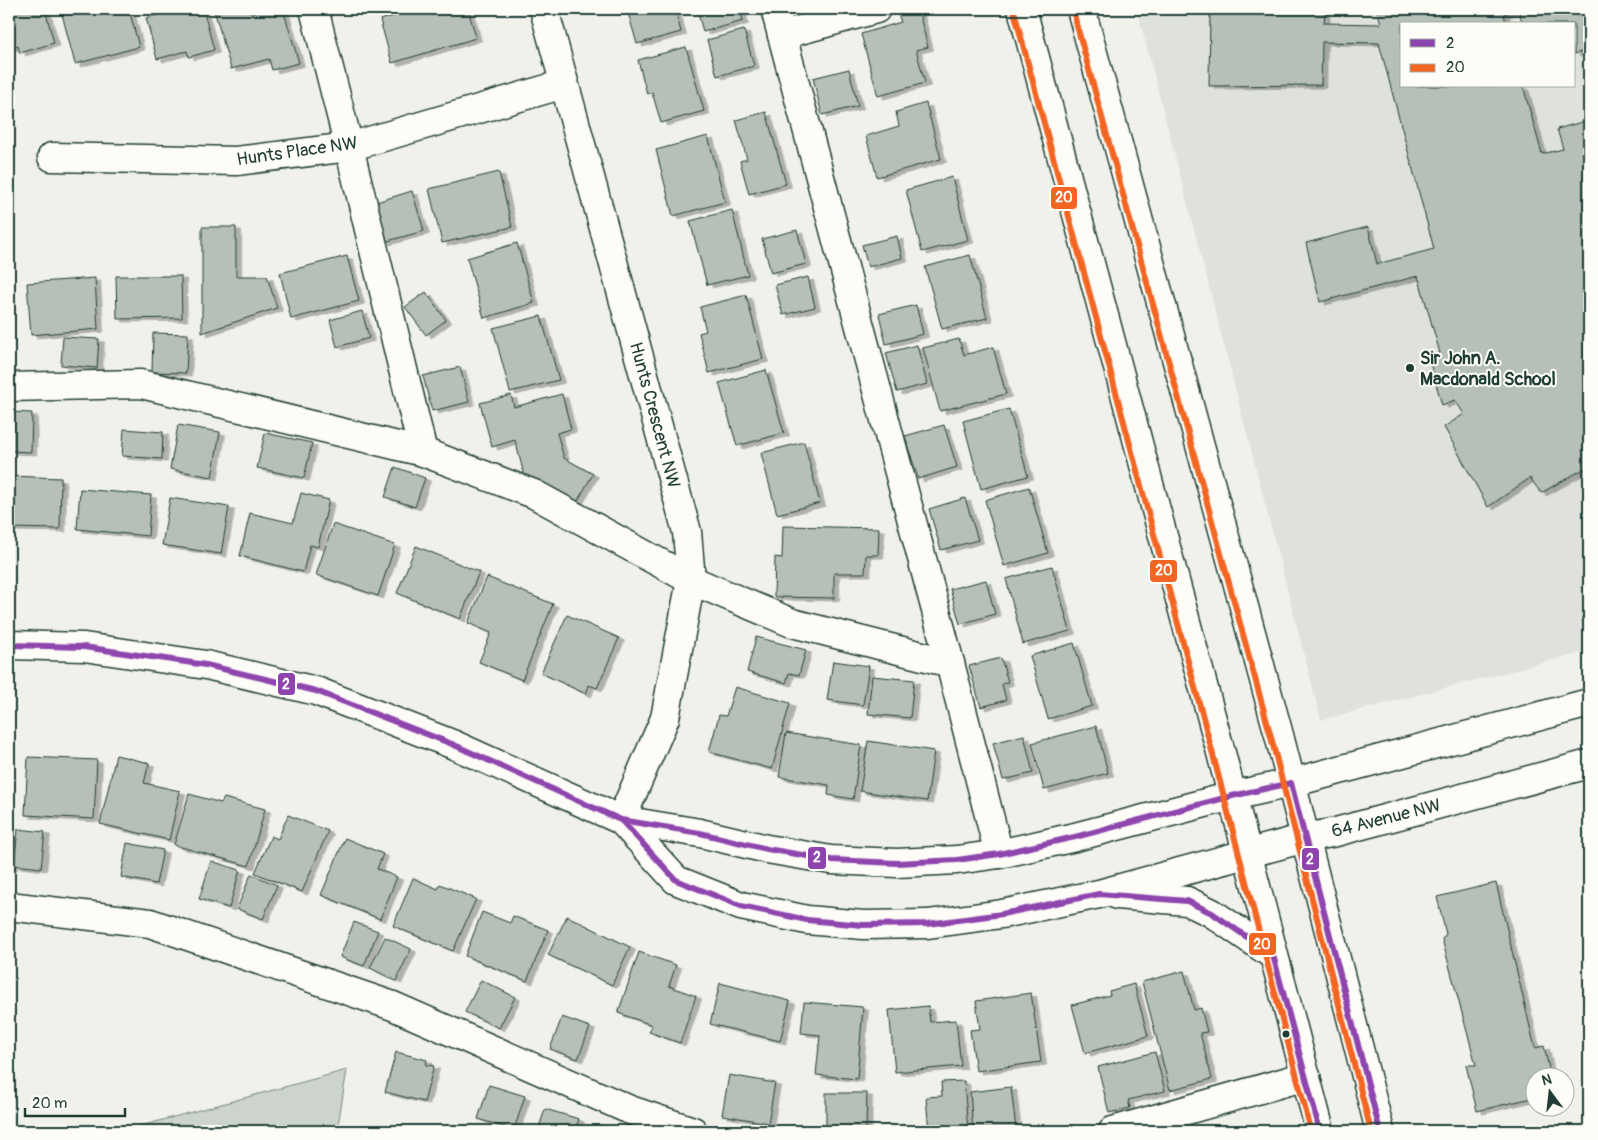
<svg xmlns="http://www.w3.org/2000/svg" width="1598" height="1140" font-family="Pangolin,sans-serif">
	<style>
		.built { fill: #dfe2dc; fill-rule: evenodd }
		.green { fill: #cdd3cd; stroke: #768880 }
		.building { fill: #b6bfb8; stroke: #1f3d34; filter: url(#shadow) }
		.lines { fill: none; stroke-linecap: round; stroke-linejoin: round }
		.minor-casing { stroke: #1f3d34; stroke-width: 31 }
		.major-casing { stroke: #1f3d34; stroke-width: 31 }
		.minor { stroke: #fdfcf7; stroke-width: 28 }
		.major { stroke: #fdfcf7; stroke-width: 28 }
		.bus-1-casing { stroke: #fdfcf7; stroke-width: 10 }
		.bus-2-casing { stroke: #fdfcf7; stroke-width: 10 }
		.bus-1 { stroke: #8e44ad; stroke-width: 6 }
		.bus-2 { stroke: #f26522; stroke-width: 6 }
		.poi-dot { fill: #1f3d34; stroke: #fdfcf7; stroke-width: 2 }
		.labels { text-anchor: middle; stroke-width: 4; stroke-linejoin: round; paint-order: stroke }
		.street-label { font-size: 18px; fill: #1f3d34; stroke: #fdfcf7 }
		.poi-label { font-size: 18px; font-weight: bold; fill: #1f3d34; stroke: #fdfcf7; text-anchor: start }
		.line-badge { stroke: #fdfcf7; stroke-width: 2 }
		.badge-label { font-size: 14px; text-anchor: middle; font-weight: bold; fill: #fff }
	</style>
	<defs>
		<filter id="shadow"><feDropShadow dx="5.5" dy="3" stdDeviation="0" flood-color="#0004"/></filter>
	</defs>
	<rect width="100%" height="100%" fill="#f0f1eb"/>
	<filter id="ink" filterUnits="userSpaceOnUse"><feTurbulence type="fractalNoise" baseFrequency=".02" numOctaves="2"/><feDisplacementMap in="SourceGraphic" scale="10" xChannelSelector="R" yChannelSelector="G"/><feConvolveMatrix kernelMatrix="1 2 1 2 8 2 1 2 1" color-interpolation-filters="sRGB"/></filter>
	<g filter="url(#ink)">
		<path class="built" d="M1137 9H1589V651L1321 720ZM1402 24H1574V86H1402Z"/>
		<path class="green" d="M347 1070 337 1131H122Z"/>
		<g class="building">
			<path d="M9 9H45L54 43 20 53 18 46 9 48Z"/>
			<path d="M82 9H129L139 47 75 64 62 14Z"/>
			<path d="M181 9H203L214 50 189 57 187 51 157 59 146 18Z"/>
			<path d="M217 9H250L251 13 266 9H283L299 63 272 70 269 59 231 69 214 10Z"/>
			<path d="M418 9H468L476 38 392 63 380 20Z"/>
			<path d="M627 9H675L681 32 637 44Z"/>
			<path d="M697 9H740L743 21 703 32Z"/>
			<path d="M915 9H918L928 47 916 50 925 83 878 96 861 34 901 22 898 14Z"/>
			<path d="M1210 9H1325L1324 23 1381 24 1377 9H1589V50L1574 54V24H1523L1518 9 1504 14 1506 24H1402V86H1523L1542 154 1563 149 1557 129 1589 120V466L1541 493 1530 478 1488 507 1444 427 1464 414 1455 400 1442 405 1428 356 1440 353 1418 276 1320 302 1306 243 1368 227 1377 264 1434 249 1379 43 1322 42 1321 85 1209 86Z"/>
			<path d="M744 30 754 66 717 76 707 40Z"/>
			<path d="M686 47 704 111 661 123 652 92 647 94 638 60Z"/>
			<path d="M849 69 858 106 822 115 813 78Z"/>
			<path d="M926 103 941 159 877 177 866 136 899 126 896 112Z"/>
			<path d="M766 112 786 184 749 194 740 161 747 159 736 120Z"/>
			<path d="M708 136 725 202 673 216 656 150Z"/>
			<path d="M499 172 512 227 442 243 429 189Z"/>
			<path d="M952 177 968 240 922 252 906 190Z"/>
			<path d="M412 191 424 231 384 242 373 203Z"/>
			<path d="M732 210 748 275 707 285 690 221Z"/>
			<path d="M202 227H236V276H267L277 308 202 333Z"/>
			<path d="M797 230 806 264 771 273 762 239Z"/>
			<path d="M897 236 902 258 868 267 862 245Z"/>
			<path d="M517 243 534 303 484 318 467 258Z"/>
			<path d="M970 255 987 318 942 329 925 267Z"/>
			<path d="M347 256 359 301 291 319 280 273Z"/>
			<path d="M116 276H181L182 318 117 319Z"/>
			<path d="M808 277 815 307 783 315 775 285Z"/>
			<path d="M95 278 98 329 31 335 27 283Z"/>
			<path d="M426 292 446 320 426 335 405 307Z"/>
			<path d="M746 295 763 359 709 373 699 333 706 331 700 307Z"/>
			<path d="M916 305 923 334 886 344 879 314Z"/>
			<path d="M362 311 369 338 337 347 330 320Z"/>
			<path d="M541 316 559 380 510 392 493 328Z"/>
			<path d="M153 333 188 334 186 373 152 372Z"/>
			<path d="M63 337 99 339 97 368 61 365Z"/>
			<path d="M959 339 964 355 993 347 1006 394 940 411 923 348Z"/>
			<path d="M917 345 927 384 897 392 886 353Z"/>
			<path d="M460 367 469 402 432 411 423 376Z"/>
			<path d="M766 370 784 433 737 446 719 383Z"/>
			<path d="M562 394 571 429 557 433 564 458 593 474 573 509 526 482 515 440 492 447 480 403 511 395 514 407Z"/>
			<path d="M1009 409 1028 476 981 489 963 421Z"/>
			<path d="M9 412 32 413 31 452 9 451Z"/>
			<path d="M178 425 220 432 212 477 170 469Z"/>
			<path d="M944 425 957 467 918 479 905 436Z"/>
			<path d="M124 429 163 432 162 459 122 456Z"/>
			<path d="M265 433 312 443 304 478 257 468Z"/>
			<path d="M804 442 820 503 777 514 761 453Z"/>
			<path d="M395 467 425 478 415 507 385 497Z"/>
			<path d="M9 476 61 478 60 529 9 528Z"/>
			<path d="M1029 487 1048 553 1004 566 985 500Z"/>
			<path d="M80 489 151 495 148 536 77 529Z"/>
			<path d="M301 493 329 500 318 547 310 545 303 572 240 556 250 513 293 523Z"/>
			<path d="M170 498 229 507 221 554 162 545Z"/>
			<path d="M965 498 978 540 941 550 929 509Z"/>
			<path d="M333 524 395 545 378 596 316 575Z"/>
			<path d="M783 526 879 528 878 555H866L865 573H834V598L774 597 775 557 782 558Z"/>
			<path d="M416 546 479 572 460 619 397 593Z"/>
			<path d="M1052 566 1070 631 1023 644 1006 579Z"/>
			<path d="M487 577 553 604 522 680 479 662 491 633 468 623Z"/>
			<path d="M986 580 995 614 960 624 950 589Z"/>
			<path d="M567 615 619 638 597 688 589 685 586 694 541 673Z"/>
			<path d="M756 637 806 650 799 675 789 673 786 683 747 672Z"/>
			<path d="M1074 643 1092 706 1048 719 1030 656Z"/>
			<path d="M1001 658 1008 682 1002 684 1006 700 981 707 969 666Z"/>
			<path d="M833 661 869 666 863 705 827 700Z"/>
			<path d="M872 676 914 680 910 718 868 714Z"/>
			<path d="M735 687 790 703 772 769 709 752 719 715 726 716Z"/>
			<path d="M1096 726 1108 773 1044 790 1032 743Z"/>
			<path d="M786 733 861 745 853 799 828 795 829 785 779 777Z"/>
			<path d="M1024 735 1033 773 1003 780 993 743Z"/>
			<path d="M868 741 934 751 927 801 860 791Z"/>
			<path d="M116 755 149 763 144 783 180 791 169 840 100 824Z"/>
			<path d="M28 757 97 760 94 819 25 815Z"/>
			<path d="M189 794 221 803 224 798 265 809 249 866 174 845Z"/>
			<path d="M288 815 328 831 302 892 255 873 271 836 278 839Z"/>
			<path d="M18 829 45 832 41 868 14 865Z"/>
			<path d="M9 831H14L12 867H9Z"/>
			<path d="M345 838 383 854 377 869 397 877 380 919 321 895Z"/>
			<path d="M127 843 163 850 156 884 121 877Z"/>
			<path d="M211 861 240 870 229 908 199 899Z"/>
			<path d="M251 874 277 885 263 919 237 909Z"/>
			<path d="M413 878 438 889 440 884 476 899 453 951 393 926Z"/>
			<path d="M1496 883 1535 1048 1544 1046 1551 1078H1536V1097L1477 1111 1466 1065H1476L1442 939 1446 934 1437 897Z"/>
			<path d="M482 912 510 923 513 916 548 930 527 981 465 956Z"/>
			<path d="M567 916 630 947 612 985 548 955Z"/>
			<path d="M354 922 378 931 364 966 340 957Z"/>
			<path d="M385 937 411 949 396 981 370 968Z"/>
			<path d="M639 952 676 965 669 986 696 996 680 1043 649 1032 652 1025 618 1013Z"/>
			<path d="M1184 971 1194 1010 1201 1008 1207 1032 1200 1033 1212 1079 1170 1090 1142 982Z"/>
			<path d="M481 980 515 997 499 1028 465 1012Z"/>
			<path d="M720 983 790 1001 780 1041 710 1024Z"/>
			<path d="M1134 984 1148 1036 1085 1053 1072 1005 1110 995 1109 991Z"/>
			<path d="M1031 993 1041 1062 976 1071 970 1030 980 1029 976 1001Z"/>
			<path d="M804 1002 863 1007 857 1079 816 1075 820 1035 801 1033Z"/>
			<path d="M928 1006 930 1022 956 1020 961 1066 895 1072 889 1010Z"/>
			<path d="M562 1017 590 1027 578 1059 550 1049Z"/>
			<path d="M396 1052 427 1060 426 1065 434 1066 424 1102 385 1092Z"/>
			<path d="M1155 1052 1165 1091 1128 1100 1130 1108 1109 1113 1098 1067Z"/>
			<path d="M729 1075 775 1083 768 1123 722 1115Z"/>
			<path d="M964 1081 968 1131H929L926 1097 942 1096 941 1082Z"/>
			<path d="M489 1085 525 1096 514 1130 478 1119Z"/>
			<path d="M1011 1087 1016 1129 973 1131 970 1092Z"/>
			<path d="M826 1093H867L866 1129H826Z"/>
			<path d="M545 1109 579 1119 575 1131H538Z"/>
		</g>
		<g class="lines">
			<defs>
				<g id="minor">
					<path d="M314 9 349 147 423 452"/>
					<path d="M544 9 687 532 691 580 665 718 621 820"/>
					<path d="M775 9 950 663 999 854"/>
					<path d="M782 35 876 9"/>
					<path d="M52 157 236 161 349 147 564 84"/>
					<path d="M9 387 141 384 423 452 534 494 691 580 792 623 950 663"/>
					<path d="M9 906 150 923 393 1006 630 1110 693 1131"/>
					<path d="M1113 1131 1306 1076"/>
				</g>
				<g id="major">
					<path d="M1022 9 1220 749 1320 1131"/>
					<path d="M1081 9 1279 735 1380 1131"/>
					<path d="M9 645 84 647 206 665 316 691 452 744 621 820 700 833 767 849 831 860 897 863 957 860 999 854 1075 837 1232 796 1291 783 1589 703"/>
					<path d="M621 820 676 880 741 906 807 920 863 925 928 924 1002 914 1099 894 1305 838 1336 832 1589 764"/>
					<path d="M1117 895 1187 901 1212 913 1273 955"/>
				</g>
			</defs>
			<use href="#minor" class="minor-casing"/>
			<use href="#major" class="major-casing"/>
			<use href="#minor" class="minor"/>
			<use href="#major" class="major"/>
			<defs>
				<g id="bus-1">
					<path d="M9 645 84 647 206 665 316 691 452 744 621 820 700 833 767 849 831 860 897 863 957 860 999 854 1075 837 1232 796 1291 783 1380 1131"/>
					<path d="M606 814 621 820 676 880 741 906 807 920 863 925 928 924 1002 914 1099 894 1187 901 1212 913 1273 955 1320 1131"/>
				</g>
				<g id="bus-2">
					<path d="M1014 11 1212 751 1311 1131"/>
					<path d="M1073 11 1271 737 1371 1131"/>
				</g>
			</defs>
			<use href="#bus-1" class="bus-1-casing"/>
			<use href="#bus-2" class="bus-2-casing"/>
			<use href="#bus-1" class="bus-1"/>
			<use href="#bus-2" class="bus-2"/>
		</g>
	</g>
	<g class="poi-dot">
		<circle cx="1410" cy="368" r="5"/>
		<circle cx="1286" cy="1034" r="4.5"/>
	</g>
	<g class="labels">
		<g class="street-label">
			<text transform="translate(297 151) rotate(-8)" y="6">Hunts Place NW</text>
			<text transform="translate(655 415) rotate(75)" y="6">Hunts Crescent NW</text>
			<text transform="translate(1386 818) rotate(-14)" y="6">64 Avenue NW</text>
		</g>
		<g class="poi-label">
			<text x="1420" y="364">Sir John A.<tspan x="1420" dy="21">Macdonald School</tspan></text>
		</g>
	</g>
	<g class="line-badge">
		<rect x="1050" y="186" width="28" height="24" rx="5" fill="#f26522"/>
		<rect x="1149" y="559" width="29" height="24" rx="5" fill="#f26522"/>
		<rect x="277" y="672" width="19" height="24" rx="5" fill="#8e44ad"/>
		<rect x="807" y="846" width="20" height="24" rx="5" fill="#8e44ad"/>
		<rect x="1301" y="847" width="19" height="24" rx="5" fill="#8e44ad"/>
		<rect x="1248" y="932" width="29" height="24" rx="5" fill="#f26522"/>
	</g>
	<g class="badge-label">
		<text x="1064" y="202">20</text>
		<text x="1164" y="575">20</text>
		<text x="286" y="689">2</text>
		<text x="817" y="862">2</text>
		<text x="1310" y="864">2</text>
		<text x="1262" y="949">20</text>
	</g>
	<rect width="1598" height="1140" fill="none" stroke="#fdfcf7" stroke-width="30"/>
	<rect x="15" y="15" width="1568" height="1110" fill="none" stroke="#1f3d34" stroke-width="2" filter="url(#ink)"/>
	<rect x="1400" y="22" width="175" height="65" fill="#fdfcf7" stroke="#a4b0a9"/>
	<rect x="1410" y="39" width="25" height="8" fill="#8e44ad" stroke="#a4b0a9"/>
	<text x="1446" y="48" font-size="15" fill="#1f3d34">2</text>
	<rect x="1410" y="64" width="25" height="8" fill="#f26522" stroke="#a4b0a9"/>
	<text x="1446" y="72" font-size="15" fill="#1f3d34">20</text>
	<g transform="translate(1550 1092) rotate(345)"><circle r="24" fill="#fdfcf7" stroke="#a4b0a9"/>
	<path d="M0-4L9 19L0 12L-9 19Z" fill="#1f3d34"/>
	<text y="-8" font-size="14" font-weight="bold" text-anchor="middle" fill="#1f3d34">N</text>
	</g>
	<path d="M25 1108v8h100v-8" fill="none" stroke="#1f3d34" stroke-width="2.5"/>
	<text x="32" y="1108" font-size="15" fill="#1f3d34" stroke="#fdfcf7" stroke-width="4" paint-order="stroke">20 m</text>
</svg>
